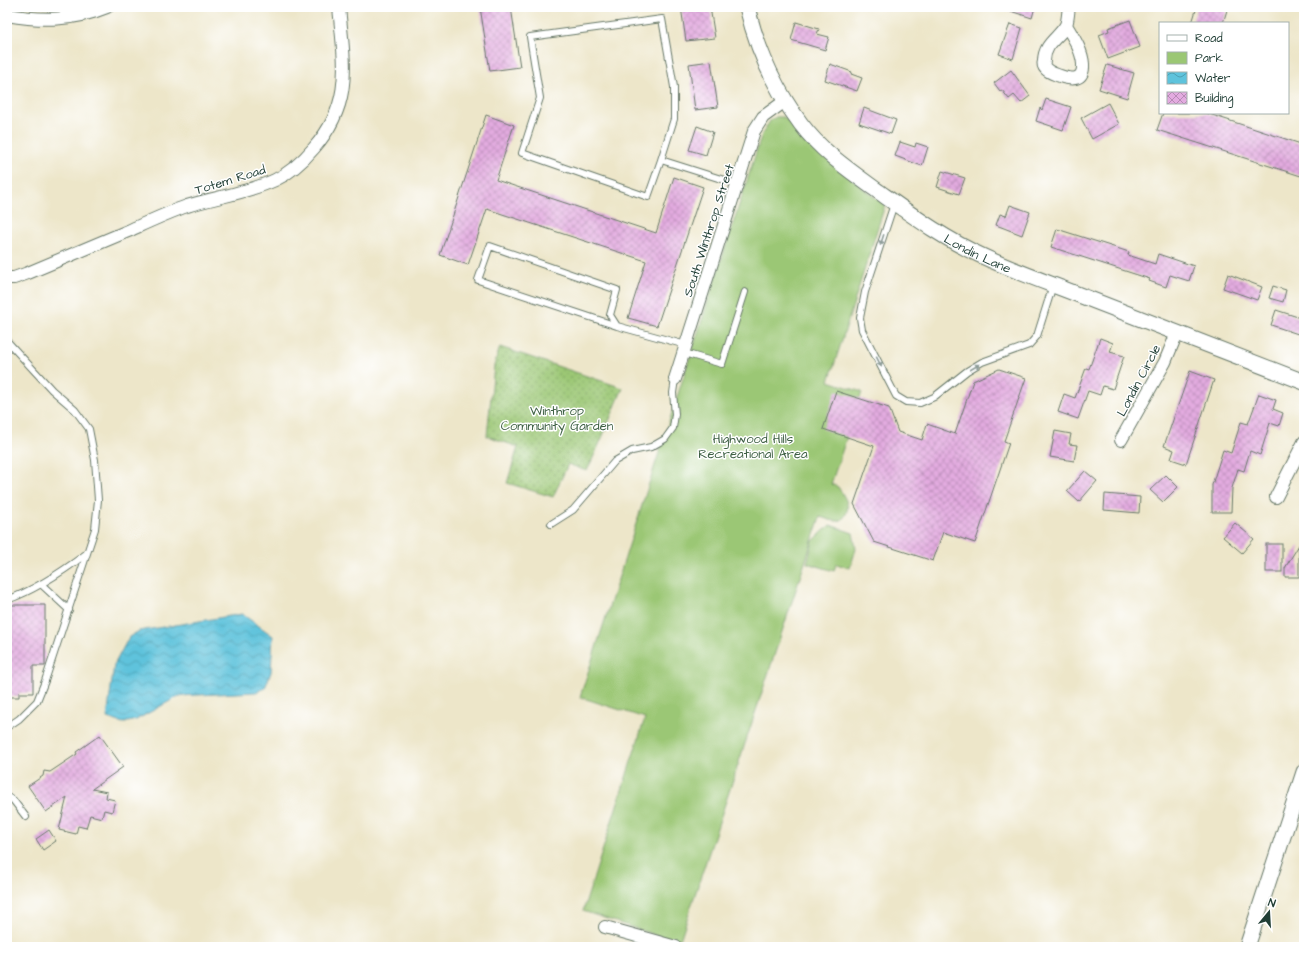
<svg xmlns="http://www.w3.org/2000/svg" width="1311" height="954" font-family="'Architects Daughter',sans-serif">
	<style>
		.grass { fill: url(#grass-dots); stroke: #5d8254 }
		.park { fill: #9bc774; stroke: #5d8254 }
		.water { fill: url(#water-waves); stroke: #3e8088 }
		.building { fill: url(#building-cross-hatch) }
		.lines { fill: none; stroke-linecap: round; stroke-linejoin: round }
		.service-casing { stroke: #677868; stroke-width: 8 }
		.minor-casing { stroke: #677868; stroke-width: 14 }
		.tertiary-casing { stroke: #677868; stroke-width: 17 }
		.service { stroke: #fff; stroke-width: 6 }
		.minor { stroke: #fff; stroke-width: 12 }
		.tertiary { stroke: #fff; stroke-width: 15 }
		.oneway { fill: #8f9e9a }
		.labels { text-anchor: middle; stroke-width: 3; stroke-linejoin: round; paint-order: stroke }
		.street-label { font-size: 13px; fill: #1f3d34; stroke: #fff }
		.park-label { font-size: 13px; fill: #3e6044; stroke: #fff }
	</style>
	<defs>
		<pattern id="grass-dots" width="8" height="8" patternUnits="userSpaceOnUse"><rect width="8" height="8" fill="#9bc774"/><path d="M2 2h.1M6 6h.1" fill="none" stroke="#7ea360" stroke-width="1.8" stroke-linecap="round"/></pattern>
		<pattern id="water-waves" width="16" height="10" patternUnits="userSpaceOnUse"><rect width="16" height="10" fill="#5ec3dc"/><path d="M0 5q4-4 8 0t8 0" fill="none" stroke="#4da0b3"/></pattern>
		<pattern id="building-cross-hatch" width="8" height="8" patternUnits="userSpaceOnUse"><rect width="8" height="8" fill="#e3abe0"/><path d="M0 0l8 8M0 8l8-8" fill="none" stroke="#b78cb6"/></pattern>
	</defs>
	<rect width="100%" height="100%" fill="#fff"/>
	<filter id="ink" filterUnits="userSpaceOnUse"><feTurbulence type="fractalNoise" baseFrequency=".025" numOctaves="2"/><feDisplacementMap in="SourceGraphic" scale="8" xChannelSelector="R" yChannelSelector="G"/><feConvolveMatrix kernelMatrix="1 2 1 2 8 2 1 2 1" color-interpolation-filters="sRGB"/></filter>
	<filter id="wash" filterUnits="userSpaceOnUse"><feTurbulence type="fractalNoise" baseFrequency=".012" numOctaves="4" result="noise"/><feDisplacementMap in="SourceGraphic" scale="16" xChannelSelector="R" yChannelSelector="G"/><feGaussianBlur stdDeviation="0.9" result="paint"/><feColorMatrix in="noise" values="0 0 0 0 0 0 0 0 0 0 0 0 0 0 0 0 0 1.4 0 .05"/><feComposite in="paint" operator="in"/></filter>
	<g filter="url(#wash)">
		<rect width="100%" height="100%" fill="#ede6c9"/>
		<path class="grass" d="M500 347 623 388 602 438 587 471 568 464 553 497 507 483 518 447 487 436 494 366Z"/>
		<g class="park">
			<path d="M776 117H784L865 190 885 205 829 381 862 392 831 484 838 487C841 492 846 498 847 504 849 511 844 522 836 521 831 521 825 518 820 517L679 943 583 911 645 718 580 697 762 134 770 121Z"/>
			<path d="M830 525 853 533 856 549 850 568 836 564 834 571 807 563 813 541Z"/>
		</g>
		<path class="water" d="M242 614 273 636 271 672 265 688 256 692 179 696 136 720 123 723 107 718 114 665 129 637 139 631Z"/>
		<g id="blocks">
			<g class="building">
				<path d="M480 7H511L520 67 490 71Z"/>
				<path d="M681 7H710L715 38 686 41Z"/>
				<path d="M1004 7H1035L1032 18 1004 9Z"/>
				<path d="M1197 7H1228L1223 23H1192Z"/>
				<path d="M1130 20 1140 47 1108 59 1099 35 1109 31 1108 28Z"/>
				<path d="M796 22 819 29 817 34 829 37 825 50 791 40Z"/>
				<path d="M1010 24 1022 28 1013 59 999 54Z"/>
				<path d="M711 61 718 107 695 110 689 64Z"/>
				<path d="M830 64 852 72 851 74 862 78 857 91 825 80Z"/>
				<path d="M1107 65 1134 73 1127 98 1099 89Z"/>
				<path d="M1011 70 1030 96 1021 103 1014 95 1009 99 1002 90 1000 91 994 83Z"/>
				<path d="M1046 99 1071 107 1063 130 1036 121 1040 108 1042 110Z"/>
				<path d="M1108 103 1119 124 1092 139 1081 118Z"/>
				<path d="M864 108 896 120 891 134 859 123Z"/>
				<path d="M1163 113H1206L1304 145V177L1157 130Z"/>
				<path d="M486 115 514 125 496 180 656 233 674 177 703 187 657 326 628 318 646 261 487 209 468 265 440 255Z"/>
				<path d="M697 126 713 132 706 155 689 150Z"/>
				<path d="M900 142 915 147 916 143 928 147 922 166 895 156Z"/>
				<path d="M942 171 965 178 959 194 937 187Z"/>
				<path d="M1010 205 1030 212 1022 235 996 225 1000 214 1006 216Z"/>
				<path d="M1057 229 1129 252 1128 255 1155 264 1158 254 1194 266 1189 281 1170 275 1166 287 1149 281 1150 279 1051 247Z"/>
				<path d="M1228 274 1262 287 1257 300 1223 288Z"/>
				<path d="M1273 286 1286 290 1283 302 1269 298Z"/>
				<path d="M1276 310 1304 319V336L1271 325Z"/>
				<path d="M1100 338 1113 343 1110 352 1124 356 1113 389 1103 386 1100 395 1088 391 1078 419 1058 412 1064 394 1075 398 1086 368 1089 369Z"/>
				<path d="M999 369 1026 378 1004 441 1009 443 975 543 943 532 933 561 874 542 854 504 874 446 823 429 836 391 889 408 898 432 922 440 927 424 955 434 973 381Z"/>
				<path d="M1190 371 1214 380 1186 464 1171 459 1174 450 1164 446Z"/>
				<path d="M1259 394 1276 400 1273 409 1283 413 1279 426 1270 423 1260 455 1250 451 1244 471 1238 469 1232 488 1231 512H1212V485L1223 450 1231 453 1241 422 1248 424Z"/>
				<path d="M1055 431 1071 434 1069 444 1077 445 1074 461 1050 457Z"/>
				<path d="M1085 471 1097 481 1079 502 1067 491Z"/>
				<path d="M1166 475 1178 487 1163 502 1150 490Z"/>
				<path d="M1105 494 1140 497 1139 513 1104 510Z"/>
				<path d="M1235 523 1254 539 1242 553 1223 537Z"/>
				<rect x="1266" y="544" width="16" height="28"/>
				<path d="M1299 545V577H1285V568Z"/>
				<path d="M7 605H45V666H33V693H19V697H7Z"/>
				<path d="M100 735 123 767 92 789 107 792 106 798 115 800 112 812 104 810 102 818 90 815 86 828 78 826 76 834 59 830 67 797 46 812 28 786 43 776 44 771 50 772 77 754 76 752Z"/>
				<path d="M49 830 56 841 43 850 36 839Z"/>
			</g>
		</g>
	</g>
	<g filter="url(#ink)">
		<use href="#blocks" fill-opacity="0" stroke="#677868" stroke-width="1"/>
		<g class="lines">
			<defs>
				<g id="service">
					<path d="M661 160 674 119V87L662 19 530 37 540 98 522 153 648 197 661 160 737 184"/>
					<path d="M894 204 865 292 860 318 862 330 896 396 906 402 920 403 934 397 967 371 982 362 1029 345 1037 336 1053 285"/>
					<path d="M617 326 478 280 490 246 617 290 610 315 617 326 686 345"/>
					<path d="M7 341 52 390 75 410 89 429 95 460 98 500 95 529 45 681 37 701 19 719 7 727"/>
					<path d="M684 353 722 364 745 292"/>
					<path d="M551 524 573 510 615 461 632 451 651 447 665 439 673 428 675 414 673 393 675 379"/>
					<path d="M41 584 69 610"/>
					<path d="M7 600C35 590 62 572 86 554"/>
					<path d="M7 797 13 800 26 817"/>
				</g>
				<g id="minor">
					<path d="M7 15C42 21 73 21 107 7"/>
					<path d="M1066 25C1073 37 1082 50 1083 64 1084 81 1072 80 1060 76 1055 74 1050 73 1046 69 1044 67 1043 64 1044 61 1044 43 1060 37 1066 25 1068 20 1068 12 1069 7"/>
					<path d="M7 278H14L28 273C61 259 95 245 128 231 148 222 167 213 187 206 216 197 247 193 275 180 290 173 303 161 314 148 354 102 344 63 339 7"/>
					<path d="M675 379 754 131 763 117 785 101"/>
					<path d="M1121 440 1165 362 1177 333"/>
					<path d="M1276 497 1304 442"/>
					<path d="M605 927 676 947"/>
				</g>
				<g id="tertiary">
					<path id="s1" d="M747 7C757 49 775 89 801 124 821 151 849 170 875 189 909 213 944 239 982 256 1016 272 1052 284 1087 298 1159 326 1232 354 1304 382"/>
					<path d="M1247 947 1304 772"/>
				</g>
			</defs>
			<use href="#service" class="service-casing"/>
			<use href="#minor" class="minor-casing"/>
			<use href="#tertiary" class="tertiary-casing"/>
			<use href="#service" class="service"/>
			<use href="#minor" class="minor"/>
			<use href="#tertiary" class="tertiary"/>
		</g>
		<defs><path id="oneway-solid" d="M-6-.8H1V-3.2L6.5 0L1 3.2V.8H-6Z"/></defs>
		<g class="oneway">
			<use href="#oneway-solid" transform="translate(882 240) rotate(108)"/>
			<use href="#oneway-solid" transform="translate(879 362) rotate(63)"/>
			<use href="#oneway-solid" transform="translate(975 367) rotate(-30)"/>
		</g>
	</g>
	<g class="labels">
		<g class="street-label">
			<text transform="translate(230 179) rotate(-17)" y="5">Totem Road</text>
			<text transform="translate(708 230) rotate(-72)" y="5">South Winthrop Street</text>
			<text dy="5" stroke="none"><textPath href="#s1" startOffset="350">Londin Lane</textPath></text>
			<text transform="translate(1138 380) rotate(-62)" y="5">Londin Circle</text>
		</g>
		<g class="park-label">
			<text x="557" y="415">Winthrop<tspan x="557" dy="15">Community Garden</tspan></text>
			<text x="753" y="443">Highwood Hills<tspan x="753" dy="15">Recreational Area</tspan></text>
		</g>
	</g>
	<rect width="1311" height="954" fill="none" stroke="#fff" stroke-width="24"/>
	<rect x="1159" y="22" width="130" height="92" fill="#ffffff" stroke="#a5b1ae"/>
	<rect x="1167" y="35" width="20" height="6" fill="#ffffff" stroke="#a5b1ae"/>
	<text x="1195" y="42" font-size="12" fill="#1f3d34">Road</text>
	<rect x="1167" y="52" width="20" height="12" fill="#9bc774" stroke="#a5b1ae"/>
	<text x="1195" y="62" font-size="12" fill="#1f3d34">Park</text>
	<rect x="1167" y="72" width="20" height="12" fill="url(#water-waves)" stroke="#a5b1ae"/>
	<text x="1195" y="82" font-size="12" fill="#1f3d34">Water</text>
	<rect x="1167" y="92" width="20" height="12" fill="url(#building-cross-hatch)" stroke="#a5b1ae"/>
	<text x="1195" y="102" font-size="12" fill="#1f3d34">Building</text>
	<g transform="translate(1269 912) rotate(18)" stroke="#ffffff" stroke-width="3" paint-order="stroke">
	<path d="M0-3L7 15L0 10L-7 15Z" fill="#1f3d34"/>
	<text y="-6" font-size="11" font-weight="bold" text-anchor="middle" fill="#1f3d34">N</text>
	</g>
</svg>
